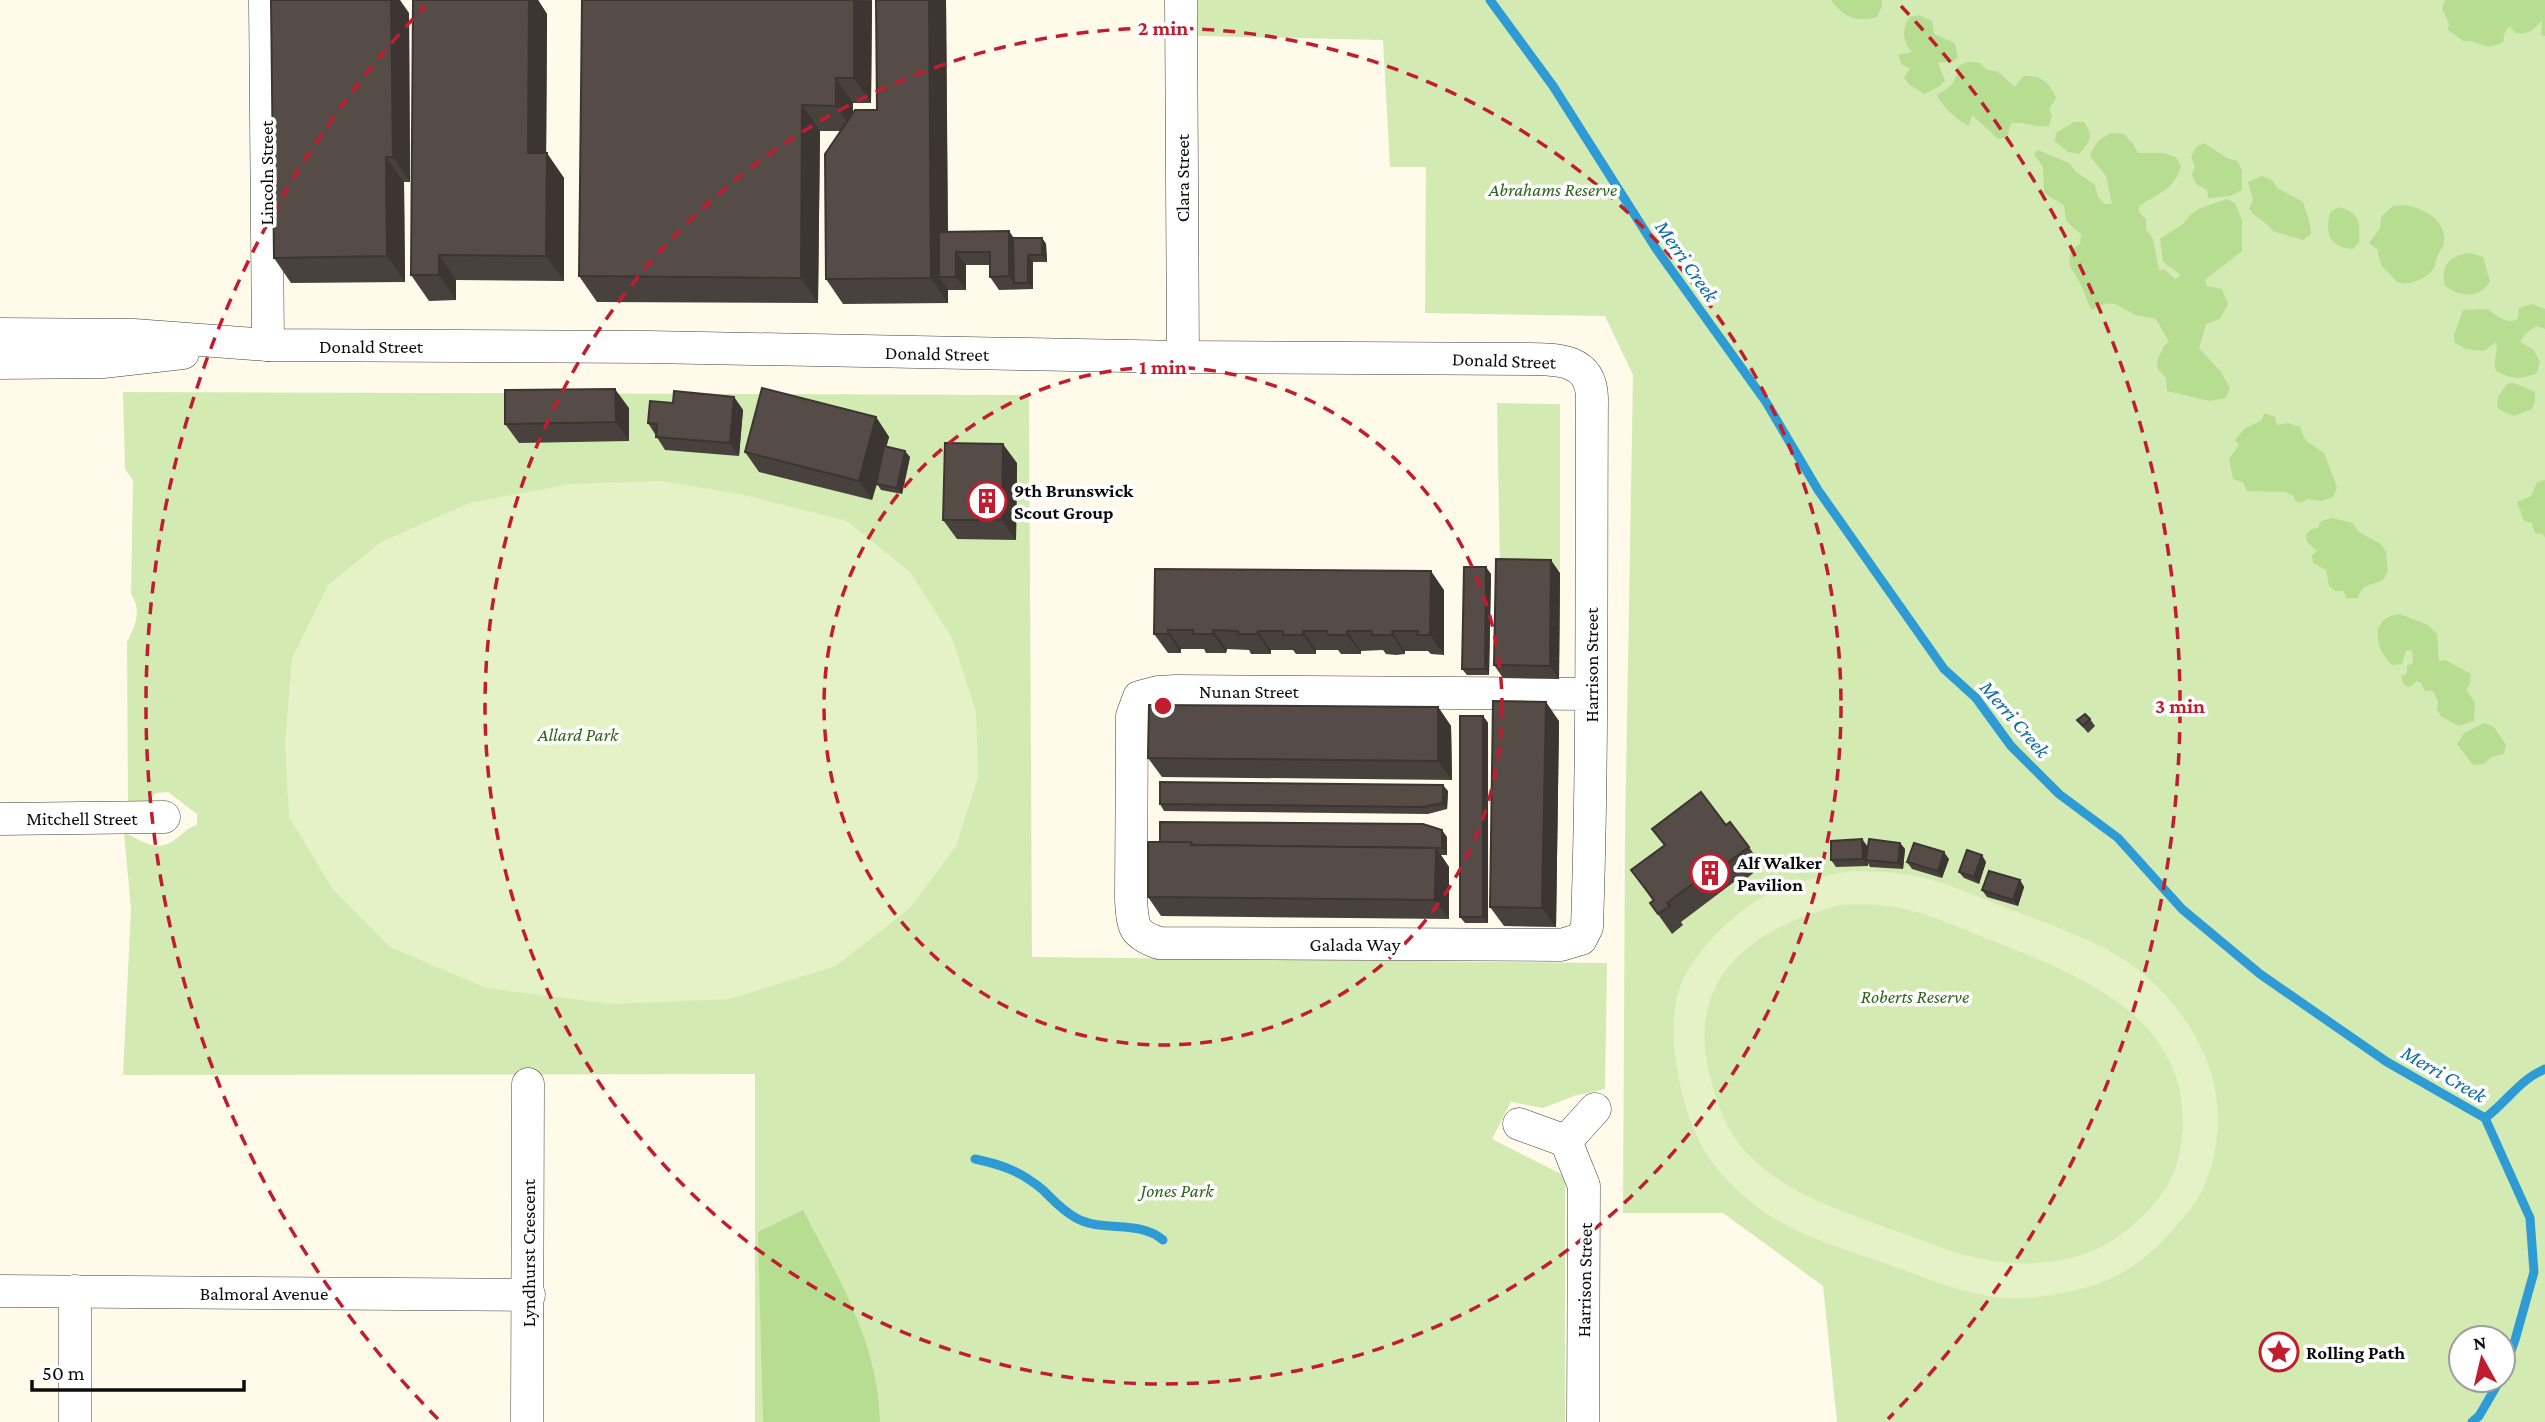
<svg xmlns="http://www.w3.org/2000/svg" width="2545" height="1422" font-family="'Crimson Pro',serif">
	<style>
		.green { fill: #d3ebb2; fill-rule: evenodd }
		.forest { fill: #b7dd91 }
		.pitch { fill: #e5f2c5; fill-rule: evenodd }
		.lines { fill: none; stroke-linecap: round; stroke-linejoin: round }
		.stream { stroke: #2f9bd4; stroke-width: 9 }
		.street-casing { stroke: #3f3f3f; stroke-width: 33 }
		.street { stroke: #fff; stroke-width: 32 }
		.wall { fill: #49413d }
		.shaded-wall { fill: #3c3532 }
		.building { fill: #554c47; stroke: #3c3532; stroke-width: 2 }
		.ring { fill: none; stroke: #c21d2e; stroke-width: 3.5; stroke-dasharray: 12 9 }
		.labels { text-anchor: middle; stroke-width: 7; stroke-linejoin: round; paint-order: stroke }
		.street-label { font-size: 19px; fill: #0c0c0c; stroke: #fff }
		.park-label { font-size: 19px; font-style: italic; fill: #2d6619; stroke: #fff }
		.poi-label { font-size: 19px; font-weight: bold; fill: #0c0c0c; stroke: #fff; text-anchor: start }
		.water-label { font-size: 21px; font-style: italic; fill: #0f6ba3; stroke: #fff }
		.centre { fill: #c21d2e; stroke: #fff; stroke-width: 3.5 }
		.ring-label { font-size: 21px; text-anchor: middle; font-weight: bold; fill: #c21d2e; stroke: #fff; stroke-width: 7; stroke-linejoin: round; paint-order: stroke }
	</style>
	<rect width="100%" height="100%" fill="#fffaea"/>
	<g class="green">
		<path d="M1198 0H2545V1422H1837L1823 1286 1723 1213H1623L1625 834 1633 375 1605 316 1425 313 1426 167H1390L1383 40 1198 36ZM2461 1338H2503V1380H2461Z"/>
		<path d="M123 392 1029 395 1032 957 1607 963 1605 1089 1574 1096 1543 1108 1511 1102 1492 1139 1565 1176V1422H755V1074L123 1075 131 909 124 833C141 839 154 853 173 841 182 835 186 828 197 825V814L168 792 156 793 147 803 128 806 127 642C136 624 142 611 131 594L133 480 125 469Z"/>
		<path d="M1497 403 1560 404V570H1500Z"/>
	</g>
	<g class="forest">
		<path d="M1831 0H1882V6L1877 17C1855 23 1844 17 1831 0Z"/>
		<path d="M2445 0H2545V36L2541 35 2542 21C2531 31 2531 34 2515 33L2510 26 2505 32 2503 42C2481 53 2480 39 2463 41L2448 30 2449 23 2442 9Z"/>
		<path d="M1919 15 1932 21 1934 34 1955 43 1958 57 1954 61 1938 63 1945 80 1940 86 1925 94 1910 85 1904 78 1910 68 1902 65 1898 55 1912 52C1902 40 1902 31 1909 17Z"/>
		<path d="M1969 62 1980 63 1987 70C2001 70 2005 79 2015 87L2023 76C2040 75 2049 81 2056 98L2049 109 2052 115 2049 126C2035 127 2024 122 2011 123L2007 137 1998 139 1972 115 1969 126C1960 122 1939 104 1937 95 1952 87 1956 81 1959 65Z"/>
		<path d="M2074 122H2084C2094 135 2090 143 2079 154L2068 152 2055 141 2056 133Z"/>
		<path d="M2112 133 2124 134 2133 144 2138 153H2164L2176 157 2181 167C2174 190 2157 194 2139 206V212L2146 219V230L2153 239 2159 270H2165L2175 279 2181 275 2163 262 2160 239 2183 224 2191 214 2199 209 2226 199 2235 203 2242 221V251L2205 280 2207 286 2222 289 2228 304 2220 319 2206 324 2199 348 2221 372 2230 388 2226 398 2210 401 2167 391 2166 378 2158 369 2157 361 2164 346 2169 342 2156 319C2149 317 2140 317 2134 314 2114 305 2115 298 2092 310 2086 301 2085 292 2080 283 2073 270 2066 265 2071 250L2080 244 2081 234 2066 221 2064 205 2044 193 2043 167 2034 154 2038 150 2069 163 2075 171 2095 185 2098 197 2105 204H2112L2106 176 2090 156C2095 143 2099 138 2112 133Z"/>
		<path d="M2204 143 2227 158 2237 161 2242 170V190L2230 196 2208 198 2207 190 2196 184 2192 175 2195 167 2191 157 2196 147Z"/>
		<path d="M2262 176 2273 181 2277 188 2303 202C2306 214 2311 221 2311 234L2303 240 2273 231C2266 221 2256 219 2249 209L2253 200 2248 182Z"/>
		<path d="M2406 205C2424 209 2447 220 2444 243 2443 248 2439 252 2437 257 2436 261 2435 265 2434 268 2428 278 2407 288 2396 281 2393 279 2392 275 2389 273 2380 266 2379 261 2378 250L2369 243 2380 228 2381 217 2393 206Z"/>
		<path d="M2339 207C2360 213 2360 222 2359 242L2353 249C2329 247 2325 234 2330 212Z"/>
		<path d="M2471 253 2483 257 2490 281C2481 299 2460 297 2445 286 2440 265 2450 255 2471 253Z"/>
		<path d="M2532 304 2545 309V329L2536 326 2524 335 2520 342 2533 349 2540 362 2537 373C2521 380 2511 379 2496 371 2492 358 2499 353 2496 342L2484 351 2466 349 2455 343 2454 335 2463 310 2488 309C2497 316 2507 325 2518 319L2519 308Z"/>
		<path d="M2514 383 2535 392V401L2532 409 2514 416 2498 409C2495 398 2501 393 2507 384Z"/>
		<path d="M2264 413 2275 417 2277 425 2288 423 2300 427 2306 441 2324 453 2337 487 2333 497 2321 501 2307 499 2302 503 2295 501 2294 496 2285 492 2247 491 2243 482 2233 479 2229 459 2239 445 2235 440 2244 429 2262 420Z"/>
		<path d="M2545 480V537L2542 534 2535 533 2532 523 2524 521 2517 502 2531 496 2537 482Z"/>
		<path d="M2332 518 2353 523 2359 532 2381 544 2386 552 2388 571 2384 579C2374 586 2361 583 2358 598H2346L2344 591H2335L2329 586 2326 570 2313 563 2312 555 2317 551 2307 542 2306 534 2312 529 2318 528 2321 521Z"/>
		<path d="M2400 614 2428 625 2437 634 2439 661 2445 660 2471 674 2470 684 2466 690 2475 702 2474 721 2459 726 2442 717 2437 710 2438 701 2433 691H2425L2422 684 2417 681 2410 687 2404 685 2401 676 2407 674V666L2413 663 2412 650 2406 651 2402 664 2392 665C2374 648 2369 617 2400 614Z"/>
		<path d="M2484 723 2494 727 2506 745 2504 754 2491 757 2484 764 2473 765 2457 744 2464 733Z"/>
		<path d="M803 1210C839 1279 878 1342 880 1422H763L758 1232Z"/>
	</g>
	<g class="pitch">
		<path d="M662 481 744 495 847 521 911 573 952 638 976 711 978 778 956 846 910 908 836 966 730 999 612 1004 486 988 390 947 332 888 289 817 285 745 292 658 328 585 381 542 469 503 570 484Z"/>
		<path d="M1850 871C1866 872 1881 871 1896 873 1936 877 1976 896 2012 910 2041 921 2070 932 2098 945 2163 976 2217 1044 2218 1118 2218 1150 2209 1186 2189 1211 2153 1254 2129 1278 2072 1291 2052 1295 2032 1299 2011 1298 1968 1297 1927 1278 1887 1264 1847 1250 1802 1237 1767 1214 1751 1203 1734 1188 1721 1173 1699 1149 1687 1116 1680 1084 1674 1056 1670 1021 1678 993 1689 956 1730 916 1763 897 1789 882 1821 877 1850 871ZM1841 905C1861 904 1881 904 1900 908 1932 914 1963 930 1993 941 2078 975 2185 1015 2183 1124 2182 1152 2176 1176 2159 1198 2131 1232 2099 1255 2055 1261 2031 1265 2006 1264 1982 1259 1954 1254 1928 1242 1901 1233 1846 1212 1786 1196 1745 1151 1726 1130 1719 1107 1711 1080 1682 979 1752 927 1841 905Z"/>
	</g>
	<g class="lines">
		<g class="stream">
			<path d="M1490 0 1553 86 1657 250 1766 402 1818 490 1944 669 1976 698 2011 746 2059 794 2118 838 2182 909 2260 974 2387 1062 2485 1118 2530 1218 2534 1272 2515 1340 2503 1373"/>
			<path d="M2485 1118C2507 1102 2519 1080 2545 1069"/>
			<path d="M975 1159C1003 1165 1020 1171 1043 1190 1053 1200 1063 1211 1076 1218 1103 1233 1139 1219 1163 1240"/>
			<path d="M2472 1422 2479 1416 2500 1380"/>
		</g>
		<defs>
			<g id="street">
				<path d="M265 0 268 345"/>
				<path d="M1181 0 1183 357"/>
				<path d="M0 334 134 335 268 345 649 347 1183 357 1528 359C1558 359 1591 359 1592 398 1591 574 1593 751 1587 927L1581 939 1561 945 1159 943C1132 934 1133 926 1131 900L1132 716 1139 697 1158 692 1176 691 1591 694"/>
				<path d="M0 363 103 362 183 353"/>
				<path d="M0 819 164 817"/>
				<path d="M1519 1124 1566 1141"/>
				<path d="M0 1291 529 1295"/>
				<path d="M75 1422V1291"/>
				<path d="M527 1422 528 1084"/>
				<path d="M1583 1422 1584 1186 1566 1141 1595 1109"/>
			</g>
		</defs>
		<use href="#street" class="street-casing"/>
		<use href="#street" class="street"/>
	</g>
	<g class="wall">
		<path d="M413 0H538L547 14 546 153 564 178V281L456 280V300L429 301 411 275Z"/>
		<path d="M582 0H872L871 103H853V113L877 110 876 0H946L948 232 1013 238H1042L1046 244 1047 262H1033V289L999 290 990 277V265H966V290H948V303L843 304 826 279 841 131H820L818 303 597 302 579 276Z"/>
		<path d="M409 13 410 182H404L405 282 291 283 274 258Z"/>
		<path d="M734 397 743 410 739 456 665 450 648 423 673 403Z"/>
		<path d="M629 408V441L519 443 505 424Z"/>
		<path d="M876 417 889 437 886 447 910 457 902 494 881 490 877 484 872 500 759 472 745 452Z"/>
		<path d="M1017 463 1016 540 957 539 943 520Z"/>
		<path d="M1155 569 1444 590V655L1431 654 1428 651H1405V654L1396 655 1386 654 1383 650 1361 651V654H1341L1338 650H1316V654H1296L1293 650H1271V654H1251L1249 650 1227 649 1226 653H1206L1204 649H1181V653H1168L1154 634Z"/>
		<path d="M1560 573 1559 679 1503 678 1494 665Z"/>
		<path d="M1491 574 1489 675H1467L1462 669Z"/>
		<path d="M1438 707 1451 726 1452 780 1162 777 1148 758Z"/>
		<path d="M1483 716 1488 723V923H1465L1460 917Z"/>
		<path d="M2090 719 2095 726 2088 733 2077 720Z"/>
		<path d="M1559 721 1556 927 1504 926 1490 907Z"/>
		<path d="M1448 791 1447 809 1428 814 1164 811 1160 804Z"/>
		<path d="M1726 825 1749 847 1762 866 1741 883 1738 879 1681 922 1683 925 1672 934 1650 903 1653 901 1631 870 1664 845 1652 829Z"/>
		<path d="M1447 837V855H1441L1449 867V919L1161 916 1148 897 1160 842Z"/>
		<path d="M1862 839 1867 846V852L1900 843 1905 849 1903 869 1870 867 1868 863V866L1836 867 1831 860Z"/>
		<path d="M1949 859 1942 878 1912 869 1907 862Z"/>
		<path d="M1986 862 1979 884 1964 878 1959 872Z"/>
		<path d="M2020 880 2024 887 2018 906 1987 897 1982 890Z"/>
	</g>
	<g class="shaded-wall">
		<path d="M391 0H400L409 13 410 182 393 157Z"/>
		<path d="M529 0H538L547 14 546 178 528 153Z"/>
		<path d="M854 0 872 1 871 103 854 78Z"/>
		<path d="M929 0H946L948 277H939L948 290V303L931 278Z"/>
		<path d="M836 78 853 103V131L836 106Z"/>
		<path d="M802 105 820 131 818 303 801 278Z"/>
		<path d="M547 153 564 178V281L546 256Z"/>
		<path d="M386 157 404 182 405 282 387 256Z"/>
		<path d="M1009 231 1018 244 1014 283 1009 276Z"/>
		<path d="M1042 238 1046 244 1047 262 1042 255Z"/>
		<path d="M956 252 966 265V290L956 277Z"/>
		<path d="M439 255 456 280V300L439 275Z"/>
		<path d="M1028 255 1033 262V289L1028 283Z"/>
		<path d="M615 389 629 408V441L616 422Z"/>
		<path d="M734 397 743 410 739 456 730 443Z"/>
		<path d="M876 417 889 437 872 500 859 481Z"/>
		<path d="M1003 444 1017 463 1016 540 1002 520Z"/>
		<path d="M905 451 910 457 902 494 897 488Z"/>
		<path d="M1551 560 1560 573 1559 679 1550 666Z"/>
		<path d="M1486 567 1491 574 1489 675 1485 669Z"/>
		<path d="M1431 571 1444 590V655L1430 635Z"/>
		<path d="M1168 630 1181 649V653L1168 634Z"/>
		<path d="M1213 630 1227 649 1226 653 1213 634Z"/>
		<path d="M1258 631 1271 650V654L1257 634Z"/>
		<path d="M1303 631 1316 650V654L1303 635Z"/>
		<path d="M1347 631 1361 651V654L1347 635Z"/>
		<path d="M1392 631 1405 651V654L1392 635Z"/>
		<path d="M1546 702 1559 721 1556 927 1542 908Z"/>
		<path d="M1438 707 1451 726 1452 780 1438 761Z"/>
		<path d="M1483 716 1488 723V923L1483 917Z"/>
		<path d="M1443 785 1448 791 1447 809 1443 803Z"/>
		<path d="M1442 830 1447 837V855L1442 848Z"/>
		<path d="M1862 839 1867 846V860H1866L1868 866 1863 859Z"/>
		<path d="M1900 843 1905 849 1903 869 1898 863Z"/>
		<path d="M1436 848 1449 867V919L1435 900Z"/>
		<path d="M1944 852 1949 859 1942 878 1938 871Z"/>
		<path d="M1982 855 1986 862 1979 884 1974 877Z"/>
		<path d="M2020 880 2024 887 2018 906 2013 900Z"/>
	</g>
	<g class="building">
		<path d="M271 0H391L393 157H386L387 256 274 258Z"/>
		<path d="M413 0H529L528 153H547L546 256 439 255V275H411Z"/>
		<path d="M582 0H854V78H836V106L802 105 801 278 579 276Z"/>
		<path d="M876 0H929L931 278 826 279 825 154 855 110H877Z"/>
		<path d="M1009 231V276L990 277V252H956V277H939V232Z"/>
		<path d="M1013 238H1042V255H1028V283H1014Z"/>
		<path d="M762 388 876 417 859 481 745 452Z"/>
		<path d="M615 389 616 422 505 424V390Z"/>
		<path d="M674 391 734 397 730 443 656 437 657 424 648 423 650 401 673 403Z"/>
		<path d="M945 443 1003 444 1002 520H943Z"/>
		<path d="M884 446 905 451 897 488 876 484Z"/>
		<path d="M1496 559 1551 560 1550 666 1494 665Z"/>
		<path d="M1464 567H1486L1485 669H1462Z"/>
		<path d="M1155 569 1431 571 1430 635H1417L1418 631H1392V635H1372V631H1347V635H1328L1327 631H1303V635H1283V631H1258L1257 634H1238V631L1213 630V634H1193V630H1168V634H1154Z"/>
		<path d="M1493 701 1546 702 1542 908 1490 907Z"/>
		<path d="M1149 705 1438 707V761L1148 758Z"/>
		<path d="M2085 714 2090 719 2083 726 2077 720Z"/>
		<rect x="1460" y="716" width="23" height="201"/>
		<path d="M1160 782 1443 785V803L1423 807 1160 804Z"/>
		<path d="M1701 792 1726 825 1730 822 1749 847 1727 863 1724 860 1667 903 1670 906 1658 914 1650 903 1654 900 1631 870 1665 845 1652 829Z"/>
		<path d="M1160 822 1423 824 1442 830V848L1193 845 1191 842H1160Z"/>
		<path d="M1862 839 1863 859 1831 860V841Z"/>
		<path d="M1869 839 1900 843 1898 863 1866 860Z"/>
		<path d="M1148 842H1191V845L1436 848 1435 900 1148 897Z"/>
		<path d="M1914 843 1944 852 1938 871 1907 862Z"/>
		<path d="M1967 850 1982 855 1974 877 1959 872Z"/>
		<path d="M1989 871 2020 880 2013 900 1982 890Z"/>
	</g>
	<g class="ring">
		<circle cx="1163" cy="706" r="339"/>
		<circle cx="1163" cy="706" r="678"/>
		<path d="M438 1419A1017 1017 0 0 1 425 6M1901 6A1017 1017 0 0 1 1888 1419"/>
	</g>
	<defs>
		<symbol id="building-ring" viewBox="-11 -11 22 22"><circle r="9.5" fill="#fff" stroke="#c21d2e" stroke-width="1.5"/><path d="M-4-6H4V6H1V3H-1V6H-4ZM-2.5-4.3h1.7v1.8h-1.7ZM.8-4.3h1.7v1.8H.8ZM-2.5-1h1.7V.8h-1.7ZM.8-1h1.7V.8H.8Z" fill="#c21d2e"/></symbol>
		<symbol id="sight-ring" viewBox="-11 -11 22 22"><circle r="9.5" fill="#fff" stroke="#c21d2e" stroke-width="1.5"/><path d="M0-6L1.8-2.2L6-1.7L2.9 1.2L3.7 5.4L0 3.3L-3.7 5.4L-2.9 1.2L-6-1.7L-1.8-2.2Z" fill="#c21d2e"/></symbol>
	</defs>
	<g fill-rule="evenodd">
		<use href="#building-ring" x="965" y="479" width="44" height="44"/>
		<use href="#building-ring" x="1688" y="851" width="44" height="44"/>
		<use href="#sight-ring" x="2257" y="1330" width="44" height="44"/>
	</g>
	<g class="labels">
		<g class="street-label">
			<text transform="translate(266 173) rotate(-90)" y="7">Lincoln Street</text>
			<text transform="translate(1182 178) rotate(-90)" y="7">Clara Street</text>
			<text x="371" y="353">Donald Street</text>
			<text transform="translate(937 353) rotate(1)" y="7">Donald Street</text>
			<text transform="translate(1504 360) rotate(2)" y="7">Donald Street</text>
			<text transform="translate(1591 665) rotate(-90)" y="7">Harrison Street</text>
			<text x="1249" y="698">Nunan Street</text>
			<text x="82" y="825">Mitchell Street</text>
			<text x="1355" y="951">Galada Way</text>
			<text transform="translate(528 1253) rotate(-90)" y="7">Lyndhurst Crescent</text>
			<text transform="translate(1584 1280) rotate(-89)" y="7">Harrison Street</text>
			<text x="264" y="1300">Balmoral Avenue</text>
		</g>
		<g class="park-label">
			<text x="1553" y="196">Abrahams Reserve</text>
			<text x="578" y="741">Allard Park</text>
			<text x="1915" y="1003">Roberts Reserve</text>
			<text x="1177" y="1197">Jones Park</text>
		</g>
		<g class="poi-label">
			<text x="1014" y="497">9th Brunswick<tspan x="1014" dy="22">Scout Group</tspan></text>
			<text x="1737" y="869">Alf Walker<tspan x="1737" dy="22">Pavilion</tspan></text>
			<text x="2306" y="1359">Rolling Path</text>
		</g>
		<g class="water-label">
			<text transform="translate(1687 261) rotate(55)" y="7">Merri Creek</text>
			<text transform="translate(2015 719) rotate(49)" y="7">Merri Creek</text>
			<text transform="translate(2444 1074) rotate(30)" y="7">Merri Creek</text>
		</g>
	</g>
	<circle cx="1163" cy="706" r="10" class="centre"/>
	<g class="ring-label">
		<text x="1163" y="35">2 min</text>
		<text x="1163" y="374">1 min</text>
		<text x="2180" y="713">3 min</text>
	</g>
	<g transform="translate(2482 1359) rotate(352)"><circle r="33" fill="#ffffff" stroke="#9e9e9e" stroke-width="2"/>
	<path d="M0-5L12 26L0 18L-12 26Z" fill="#c21d2e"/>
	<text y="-10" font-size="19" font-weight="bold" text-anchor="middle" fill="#0c0c0c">N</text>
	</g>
	<path d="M32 1380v10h212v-10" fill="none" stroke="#0c0c0c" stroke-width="3.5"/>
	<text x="42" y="1380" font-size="21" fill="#0c0c0c" stroke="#ffffff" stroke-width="5" paint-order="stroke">50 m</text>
</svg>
